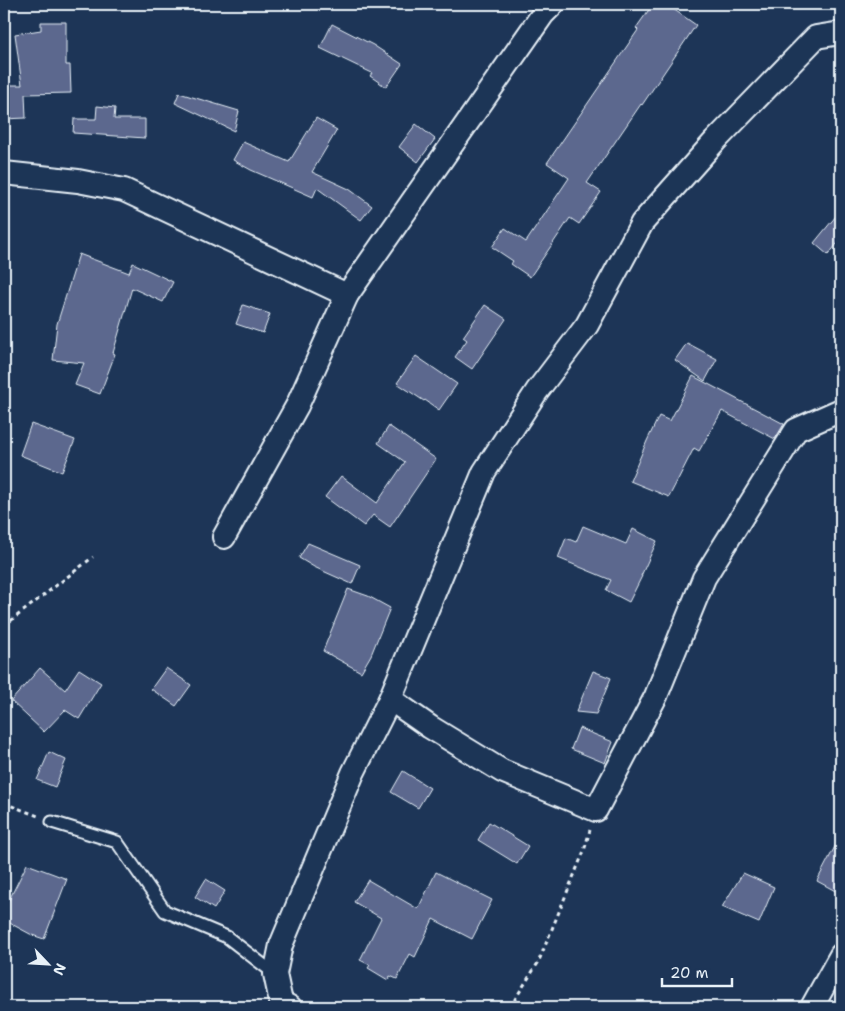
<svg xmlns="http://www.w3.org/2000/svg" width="845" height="1011" font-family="'Shantell Sans',sans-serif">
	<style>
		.building { fill: #5b678e; stroke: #e8f1f8 }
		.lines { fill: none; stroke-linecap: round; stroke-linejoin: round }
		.lane-casing { stroke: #e8f1f8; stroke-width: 15 }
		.street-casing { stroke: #e8f1f8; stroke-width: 26 }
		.path { stroke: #e8f1f8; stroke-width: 3; stroke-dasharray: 4 4; stroke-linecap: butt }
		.lane { stroke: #1d3557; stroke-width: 11 }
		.street { stroke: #1d3557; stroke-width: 22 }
	</style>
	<rect width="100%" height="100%" fill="#1d3557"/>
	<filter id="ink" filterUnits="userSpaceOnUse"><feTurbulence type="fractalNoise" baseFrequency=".02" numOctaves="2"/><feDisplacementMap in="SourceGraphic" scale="10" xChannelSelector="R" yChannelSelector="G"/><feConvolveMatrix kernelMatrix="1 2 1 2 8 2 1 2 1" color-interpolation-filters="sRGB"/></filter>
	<g filter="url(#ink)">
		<g class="building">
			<path d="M653 4H666L696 25 642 105 641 104 587 183 601 192 579 224 570 218 530 277 511 264 513 261 492 247 505 228 526 242 569 178 547 163 638 30 636 28Z"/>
			<path d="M41 22H66V65H70L71 93 25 94 26 118 4 119V85H22L15 34 41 30Z"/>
			<path d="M332 24 373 45 402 64 386 87 370 76 372 73 320 48Z"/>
			<path d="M179 93 239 111 234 131 175 103Z"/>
			<path d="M97 106 115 108 114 119H145V138L73 133 74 119H96Z"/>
			<path d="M316 118 337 130 312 172 349 189 372 206 361 220 317 188 313 197 251 170 233 160 243 142 289 162Z"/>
			<path d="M416 124 435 139 418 162 399 147Z"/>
			<path d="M841 210V239L828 255 814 243Z"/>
			<path d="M79 254 129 273 133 263 173 282 163 302 132 288 113 353 115 354 100 394 75 385 84 363 53 360 57 324Z"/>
			<path d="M243 305 270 314 263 333 236 324Z"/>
			<path d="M485 305 506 319 472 369 455 357 467 340 463 337Z"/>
			<path d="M687 343 717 359 705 381 675 360Z"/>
			<path d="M416 356 457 384 439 410 425 400 424 401 397 383Z"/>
			<path d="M693 376 784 424 775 439 722 411 699 451 694 448 669 497 630 481 647 441 659 416 670 421Z"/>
			<path d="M31 424 75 440 62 472 20 455Z"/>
			<path d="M389 426 436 459 390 527 373 515 364 526 325 497 341 476 377 503 405 462 378 443Z"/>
			<path d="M583 526 626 544 633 529 657 541 641 576H642L629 602 606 590 611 580 558 558 566 538 576 542Z"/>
			<path d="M308 543 360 565 352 584 314 567 299 558Z"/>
			<path d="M348 589 368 596 390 608 371 655 361 672 323 651Z"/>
			<path d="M40 668 65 690 79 669 101 683 79 719 65 710 44 732 11 701Z"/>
			<path d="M166 668 191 685 176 706 151 689Z"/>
			<path d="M593 671 611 678 596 714 576 712Z"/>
			<path d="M579 728 613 742 605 763 571 749Z"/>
			<path d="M49 752 66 760 55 787 37 780Z"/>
			<path d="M403 771 430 788 418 808 391 792Z"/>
			<path d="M489 822 528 846 517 864 478 840Z"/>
			<path d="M841 835V894L817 881Z"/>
			<path d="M27 864 67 879 44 939 32 935 4 920V910Z"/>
			<path d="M436 872 492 900 472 939 433 919 415 957 410 954 397 979 390 976 388 980 368 968 370 965 360 960 381 918 354 902 368 880 418 909Z"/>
			<path d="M743 873 774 887 759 923 722 907Z"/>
			<path d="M206 879 225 891 214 909 195 897Z"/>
		</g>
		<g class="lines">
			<defs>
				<path id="lane" d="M52 822 117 842 165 911 227 937 275 974"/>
				<g id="street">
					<path d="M4 173 78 181 124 190 347 295"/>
					<path d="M224 537 297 406 347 295 543 14 553 4"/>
					<path d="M390 699 430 727 502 771 596 810 656 696 704 578 796 430 841 410"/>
					<path d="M290 1007 281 1002 275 974 281 945 353 773 390 699 484 472 537 391 587 325 642 223 715 141 816 37 841 33"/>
					<path d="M812 1007 841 955"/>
				</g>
			</defs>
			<use href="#lane" class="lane-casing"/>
			<use href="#street" class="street-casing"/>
			<g class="path">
				<path d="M4 626 93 557"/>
				<path d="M4 803 38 816"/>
				<path d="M510 1007 538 963 584 851 590 830"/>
			</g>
			<use href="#lane" class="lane"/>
			<use href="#street" class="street"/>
		</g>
	</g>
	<rect width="845" height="1011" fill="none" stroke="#1d3557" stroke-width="20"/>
	<rect x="10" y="10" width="825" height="991" fill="none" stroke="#e8f1f8" stroke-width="2" filter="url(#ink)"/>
	<g transform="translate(48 964) rotate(115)" stroke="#1d3557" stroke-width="4" paint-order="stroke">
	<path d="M0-4L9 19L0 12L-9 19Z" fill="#e8f1f8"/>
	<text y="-8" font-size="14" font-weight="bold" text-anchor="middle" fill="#e8f1f8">N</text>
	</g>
	<path d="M662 978v8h70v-8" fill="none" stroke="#e8f1f8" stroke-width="2.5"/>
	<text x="670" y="978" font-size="15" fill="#e8f1f8" stroke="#1d3557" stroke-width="4" paint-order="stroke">20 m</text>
</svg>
